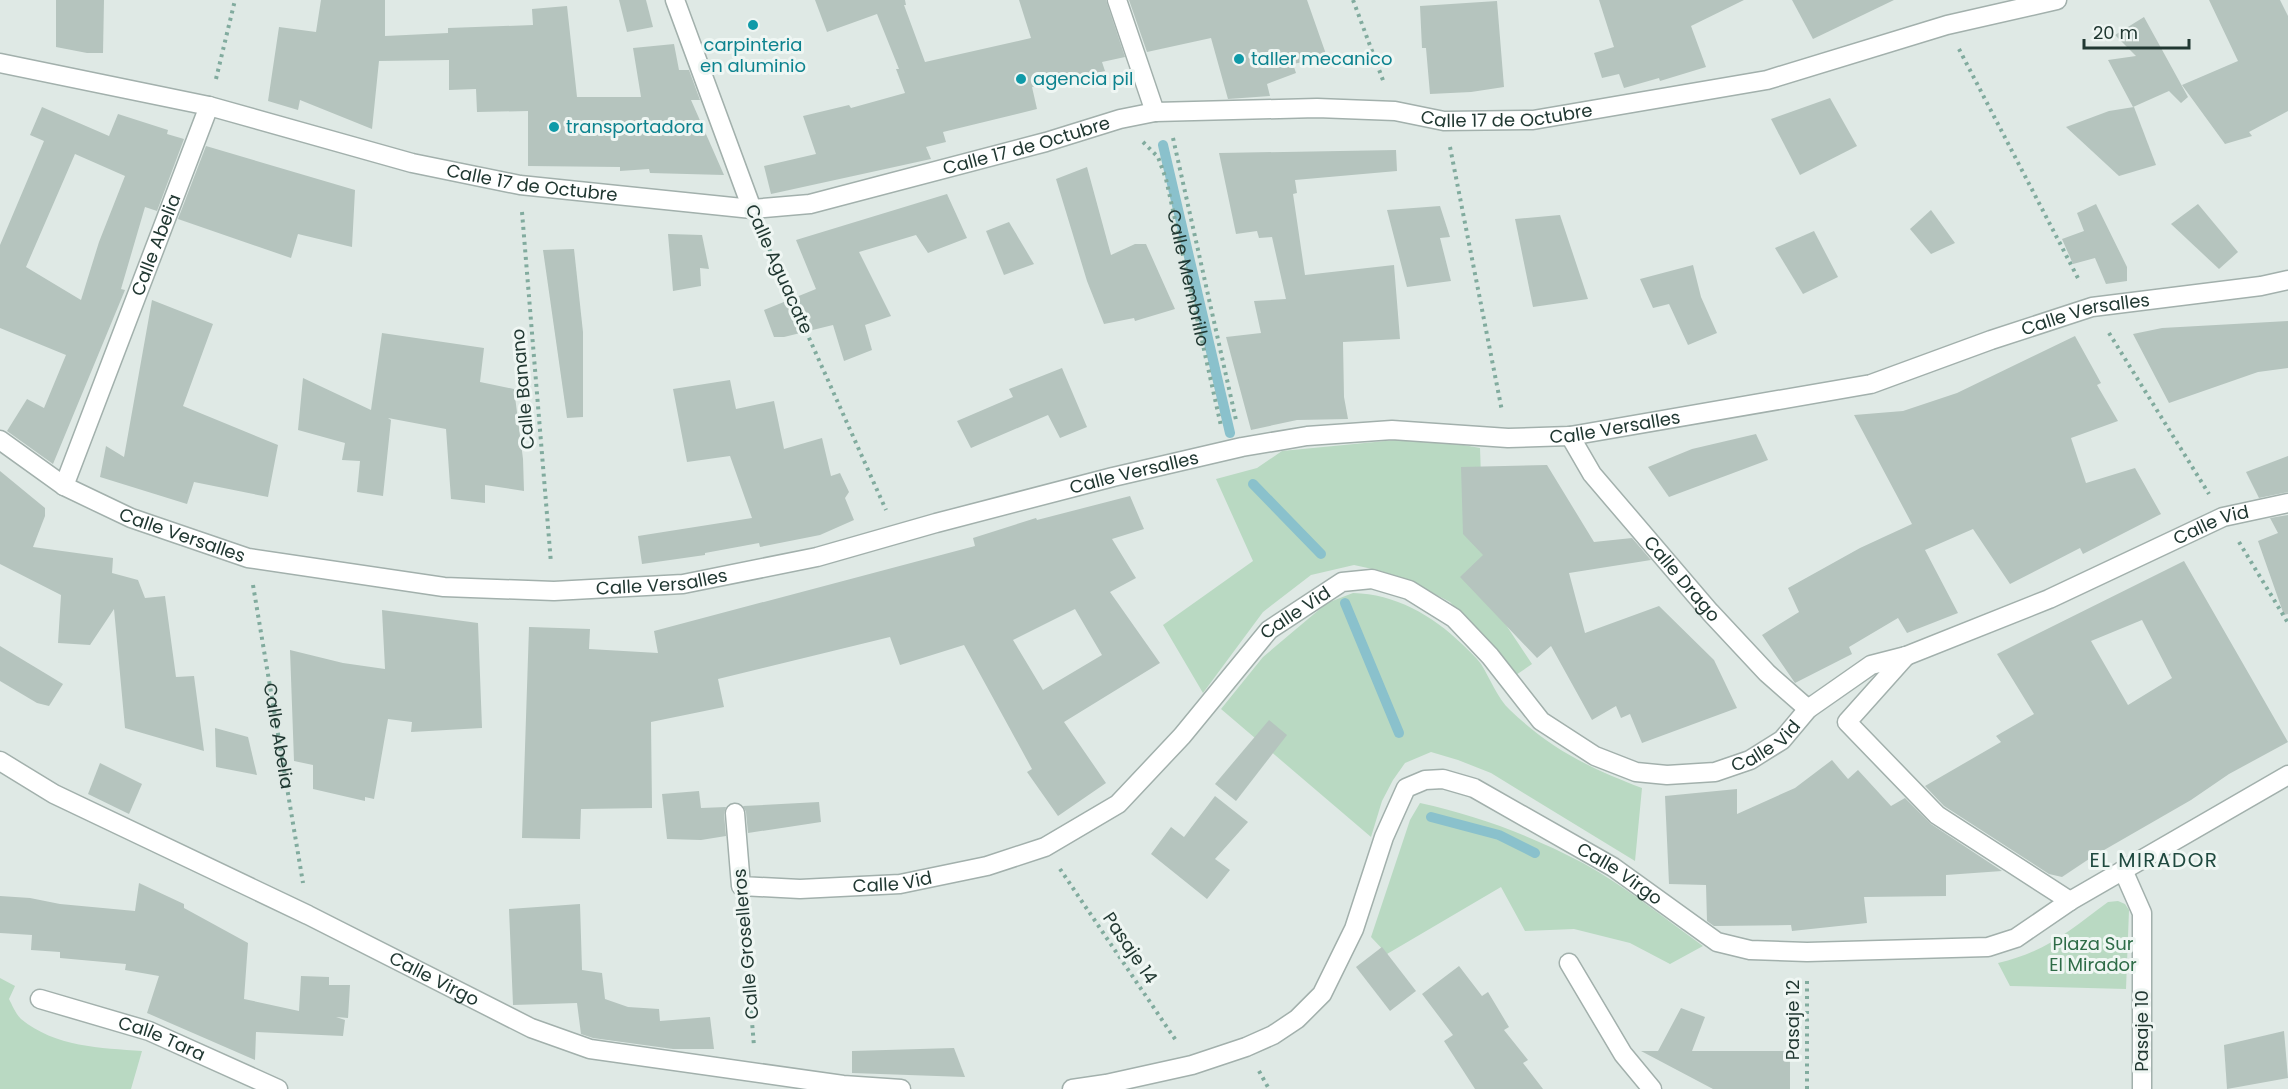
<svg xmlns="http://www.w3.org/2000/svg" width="2288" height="1089" font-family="Poppins,sans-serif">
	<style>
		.green { fill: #b9d9c2 }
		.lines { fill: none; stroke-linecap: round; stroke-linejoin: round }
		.stream { stroke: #8ac1cc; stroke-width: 10 }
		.building { fill: #b5c4be; fill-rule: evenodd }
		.minor-casing { stroke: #a2b0ac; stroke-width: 21 }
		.tertiary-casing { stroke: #a2b0ac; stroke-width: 21 }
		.path { stroke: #81ab9e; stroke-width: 4; stroke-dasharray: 3 4.5; stroke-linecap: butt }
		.minor { stroke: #fff; stroke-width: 18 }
		.tertiary { stroke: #fff; stroke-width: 18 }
		.culture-dot { fill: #0f9aa8; stroke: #eff6f3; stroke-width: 2 }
		.labels { text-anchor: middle; stroke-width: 6; stroke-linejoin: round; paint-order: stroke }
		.culture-label { font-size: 18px; fill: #0d838f; stroke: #eff6f3; text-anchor: start }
		.street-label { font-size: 18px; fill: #213832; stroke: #eff6f3 }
		.park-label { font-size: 18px; fill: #2e6c47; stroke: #eff6f3 }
		.neighbourhood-label { font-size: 20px; letter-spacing: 1.5px; fill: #1f493f; stroke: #eff6f3 }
	</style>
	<rect width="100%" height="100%" fill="#dfe9e5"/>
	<g class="green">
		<path d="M1406 439 1447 442 1480 448 1484 563 1472 574 1532 664 1516 675 1450 602 1410 581 1377 570 1354 565 1311 575 1263 612 1203 693 1163 625 1253 561 1216 479 1257 468 1282 451Z"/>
		<path d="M1353 593C1395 594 1432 615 1462 644 1468 650 1475 656 1481 664 1490 678 1497 698 1510 710 1551 749 1589 768 1642 788L1635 861 1491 773 1458 760 1431 752 1405 763 1393 780 1382 801 1371 837 1221 709 1263 657 1327 603Z"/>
		<path d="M1420 803C1476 815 1532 836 1583 863 1625 886 1664 918 1703 946L1670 964 1630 943 1574 929 1525 931 1501 887 1387 954 1371 937 1410 820Z"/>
		<path d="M2118 901 2125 904 2129 910 2126 989 2010 986 1998 963C2046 952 2070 930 2108 902Z"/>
		<path d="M0 978 15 986 9 999C12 1005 16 1014 21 1019 55 1047 101 1048 142 1051L131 1089H0Z"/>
	</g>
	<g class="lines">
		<g class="stream">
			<path d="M1163 145 1230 433"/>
			<path d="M1253 484 1321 554"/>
			<path d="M1345 603 1399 733"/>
			<path d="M1431 817 1499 835 1535 853"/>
		</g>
	</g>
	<g class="building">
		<path d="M56 0H104L103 53H87L56 47Z"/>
		<path d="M321 0H385V36L448 33V28L533 25 532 9 567 6 577 97H641L633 48 674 44 679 70H689L700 100H691L724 175 650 173 649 169 620 171V167L528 166V111L477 112 476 89 449 90V60L379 61 372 129 300 100 298 110 268 101 279 27 316 32Z"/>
		<path d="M619 0H646L653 27 627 32Z"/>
		<path d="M815 0H905L906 5H904L925 62 1031 38 1019 0H1106L1125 57 1102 62 1105 71 1032 87 1037 109 943 132 946 142 926 147 931 159 771 194 764 166 816 154 803 116 849 105 851 108 905 93 896 69H899L877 14 827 32Z"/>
		<path d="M1129 0H1307L1327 57 1293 64 1296 73 1267 84 1270 96 1228 99 1211 38 1147 52Z"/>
		<path d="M1599 0H1744L1691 26 1706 67 1660 81 1659 78 1624 88 1619 74 1602 78 1594 53 1614 47Z"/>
		<path d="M1792 0H1894L1813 39Z"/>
		<path d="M2209 0H2280L2288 16V111L2249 132 2252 136 2225 144 2182 85 2238 61Z"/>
		<path d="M1497 1 1504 87 1471 92 1430 94 1426 48H1422L1420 6Z"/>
		<path d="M2144 17 2188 97 2181 103 2169 91 2133 107 2108 60 2136 56 2115 35Z"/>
		<path d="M1830 98 1857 146 1800 175 1771 119Z"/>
		<path d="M42 107 109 136 118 114 168 130 167 134 184 139 157 211 145 207 121 289 125 290 53 464 7 431 27 399 44 408 66 355 0 328V245L44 141 30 135ZM75 154 125 176 99 242 81 300 26 267Z"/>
		<path d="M2134 107 2156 165 2119 176 2066 127 2109 111Z"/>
		<path d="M206 146 355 190 352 247 298 234 291 258 178 219Z"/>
		<path d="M1396 150 1397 171 1295 180 1297 193 1293 194 1305 275 1394 265 1400 339 1343 342 1344 397 1348 419 1297 420 1251 430 1226 337 1261 333 1254 301 1286 299 1272 237 1259 238 1257 231 1236 234 1219 153Z"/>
		<path d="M1087 167 1111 255 1135 244H1146L1175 309 1135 321 1134 318 1104 324 1087 281 1056 179Z"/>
		<path d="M947 194 967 238 928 253 916 235 859 252 891 316 865 325 872 350 844 361 833 325 784 337H774L764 310 816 289 796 240Z"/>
		<path d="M2096 204 2127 267V281L2106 284 2095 258 2073 264 2062 239 2084 231 2077 213Z"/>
		<path d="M2198 204 2238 252 2219 269 2171 224Z"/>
		<path d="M1440 206 1450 237 1440 238 1451 281 1407 287 1387 210Z"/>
		<path d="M1931 210 1955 243 1931 254 1910 229Z"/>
		<path d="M1560 215 1588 299 1533 307 1515 219Z"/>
		<path d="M1009 222 1034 264 1004 275 986 231Z"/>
		<path d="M1814 231 1838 277 1803 294 1775 248Z"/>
		<path d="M668 234 702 235 709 269 700 268 701 286 673 291Z"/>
		<path d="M574 249 583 332V417L567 418 543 250Z"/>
		<path d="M1693 265 1701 297 1717 333 1688 345 1669 304 1653 308 1640 279Z"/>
		<path d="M152 300 213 324 183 406 278 445 268 497 194 482 187 504 100 477 106 446 124 457Z"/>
		<path d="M2288 321V368L2258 372 2169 403 2133 334 2162 328Z"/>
		<path d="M382 333 484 348 480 382 514 389 523 459 524 491 485 485V503L451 499 446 429 388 418 391 420 383 496 357 492 360 461 342 460 345 443 298 430 303 378 371 410Z"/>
		<path d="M2075 336 2101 383 2097 385 2118 421 2071 438 2086 483 2135 468 2161 514 2083 554 2080 548 2010 584 1973 529 1925 550 1958 613 1907 633 1898 618 1849 647 1852 654 1795 683 1762 635 1799 612 1788 588 1860 548 1912 524 1854 415 1903 411 1957 393Z"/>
		<path d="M1062 368 1087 427 1060 438 1048 415 971 448 957 421 1013 397 1009 389Z"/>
		<path d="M730 380 736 409 774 401 784 449 822 438 831 476 840 473 849 492 845 498 854 520 820 535 760 547 759 543 705 553V555L642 564 638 536 752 518 730 456 687 462 673 389Z"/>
		<path d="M1756 434 1768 460 1669 497 1648 467 1692 449Z"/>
		<path d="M2288 456V492L2259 498 2246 472Z"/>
		<path d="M1547 465 1594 542 1632 538 1651 560 1569 573 1585 633 1659 606 1714 660 1737 708 1642 743 1630 714 1621 718 1616 706 1592 720 1551 646 1537 658 1460 577 1483 555 1463 534 1461 467Z"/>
		<path d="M0 471 45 508V516L33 547 113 558 112 573 138 580 145 598 165 596 176 677 194 676 204 751 125 728 114 609 90 645 58 643 61 595 0 564Z"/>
		<path d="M1130 496 1144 529 1112 539 1136 578 1110 592 1160 663 1064 722 1106 783 1058 816 1027 772 1032 769 964 645 900 665 890 637 718 679 724 707 651 722 652 808 581 809 580 839 522 838 529 627 590 629 589 649 658 653 654 631 975 546 973 538 1036 518 1037 520ZM1075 609 1102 655 1043 690 1013 640Z"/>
		<path d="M2288 515V614L2284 615 2258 541 2278 533 2270 518Z"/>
		<path d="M2184 561 2288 742 2229 774 2191 800 2092 857 2062 877 2049 874 1944 806 1925 786 2001 742 1996 736 2034 714 1997 654ZM2142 620 2172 678 2128 705 2091 641Z"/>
		<path d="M382 610 478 623 482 728 411 732 412 722 388 719 374 799 365 797V801L313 789V765L294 761 290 650 343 663 385 669Z"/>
		<path d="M0 646 63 684 49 706 37 703 0 681Z"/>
		<path d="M1269 720 1287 735 1236 801 1215 784Z"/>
		<path d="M215 728 248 737 257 775 216 767Z"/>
		<path d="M1832 760 1848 779 1858 770 1891 806 1905 798 1931 824 2002 871 1946 875V896L1864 897 1867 923 1792 931 1791 925 1714 926 1707 921 1706 885 1669 884 1665 796 1737 789V814L1795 788Z"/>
		<path d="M100 763 142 784 129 814 88 794Z"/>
		<path d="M699 791 701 808 726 807 724 814 726 836 701 840 667 839 662 794Z"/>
		<path d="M1215 796 1248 822 1215 859 1230 870 1207 899 1151 854 1171 827 1184 837Z"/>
		<path d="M819 802 821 822 748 833 746 812 743 806Z"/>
		<path d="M139 883 184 904V908L248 943 244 999 299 1011 301 976 329 977V985H350L348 1018 336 1017 345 1020 343 1036 256 1032 255 1060 147 1013 159 976 125 970 126 964 60 958V952L31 950 32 935 0 933V896L30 898 60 904 135 911Z"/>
		<path d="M580 904 582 970 602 973 605 999 628 1007 659 1009 660 1021 710 1017 714 1049H673L593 1038 581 1034 577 1003 513 1005 509 909Z"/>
		<path d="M1382 947 1416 991 1390 1011 1356 967Z"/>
		<path d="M1459 966 1482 996 1488 992 1509 1027 1504 1030 1528 1060 1523 1063 1543 1089H1475L1444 1041 1453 1035 1422 994Z"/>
		<path d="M1681 1008 1705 1017 1692 1051H1790V1089H1713L1641 1051H1658Z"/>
		<path d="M2284 1031 2288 1078 2227 1089 2224 1045Z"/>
		<path d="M954 1048 965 1077 852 1073V1051Z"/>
	</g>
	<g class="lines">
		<defs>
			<g id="minor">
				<path d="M675 0 752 209"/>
				<path d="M1117 0 1155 112"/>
				<path id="s3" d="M0 63 209 106 412 163 520 185 752 209 810 204 1046 142 1120 119 1155 112 1317 108 1395 111 1444 121 1533 120 1767 80 1947 25 2057 0"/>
				<path id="s4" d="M1570 436 1592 474 1710 612 1767 673 1808 709"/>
				<path id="s5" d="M64 486 209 106"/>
				<path d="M1906 656 1847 722 1937 815 2070 901"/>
				<path id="s6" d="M735 813 741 886 800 889 900 884 987 866 1045 847 1118 804 1182 736 1269 630 1342 582 1372 579 1409 590 1454 618 1490 656 1541 721 1595 756 1636 772 1667 775 1715 772 1750 760 1782 740 1808 709 1871 665 1906 656 2049 599 2223 517 2288 503"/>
				<path d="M2123 870 2142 913V1089"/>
				<path d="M1569 963 1623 1054 1652 1089"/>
				<path id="s7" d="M40 999 149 1031 278 1089"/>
			</g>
			<g id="tertiary">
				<path id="s8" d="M0 440 64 486 131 518 248 558 444 587 554 591 683 584 817 557 936 523 1113 477 1242 447 1307 436 1392 430 1508 438 1570 436 1871 384 1991 340 2092 307 2261 286 2288 280"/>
				<path id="s9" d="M0 761 54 794 308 915 531 1028 590 1049 843 1085 901 1089"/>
				<path id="s10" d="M1072 1089 1106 1084 1192 1065 1246 1047 1273 1035 1297 1019 1322 994 1354 929 1384 837 1406 788 1425 780 1443 779 1474 788 1613 867 1717 942 1750 950 1807 952 1988 947 2016 938 2070 901 2288 775"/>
			</g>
		</defs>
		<use href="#minor" class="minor-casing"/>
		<use href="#tertiary" class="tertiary-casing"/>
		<g class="path">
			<path d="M1353 0 1384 83"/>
			<path d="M1959 49 2080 282"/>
			<path d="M216 79 235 0"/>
			<path d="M1173 138 1236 420"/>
			<path id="s1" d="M1143 142 1158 157 1166 179 1221 426"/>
			<path d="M1450 147 1502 411"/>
			<path d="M522 212 551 563"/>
			<path d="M763 235 886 510"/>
			<path d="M2109 333 2209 494"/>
			<path d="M2239 542 2288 623"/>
			<path id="s2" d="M253 585 303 883"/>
			<path d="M1060 869 1177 1042"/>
			<path d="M743 913 754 1046"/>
			<path d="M1259 1071 1269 1089"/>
			<path d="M1807 1089V979"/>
		</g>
		<use href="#minor" class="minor"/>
		<use href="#tertiary" class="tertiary"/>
	</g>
	<g class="culture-dot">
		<circle cx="753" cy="25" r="6"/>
		<circle cx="1239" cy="59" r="6"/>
		<circle cx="1021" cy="79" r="6"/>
		<circle cx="554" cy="127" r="6"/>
	</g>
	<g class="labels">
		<g class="culture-label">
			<text x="753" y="51" text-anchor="middle">carpinteria<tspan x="753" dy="21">en aluminio</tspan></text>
			<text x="1251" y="65">taller mecanico</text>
			<text x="1033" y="85">agencia pil</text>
			<text x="566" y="133">transportadora</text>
		</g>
		<g class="street-label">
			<text dy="6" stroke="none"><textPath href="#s3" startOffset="1536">Calle 17 de Octubre</textPath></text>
			<text dy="6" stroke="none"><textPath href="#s3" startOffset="1050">Calle 17 de Octubre</textPath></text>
			<text dy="6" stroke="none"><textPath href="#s3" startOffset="546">Calle 17 de Octubre</textPath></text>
			<text dy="6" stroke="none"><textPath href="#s5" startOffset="258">Calle Abelia</textPath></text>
			<text transform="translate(779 269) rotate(66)" y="6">Calle Aguacate</text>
			<text dy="6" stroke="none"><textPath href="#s1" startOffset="146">Calle Membrillo</textPath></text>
			<text dy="6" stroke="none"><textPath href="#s8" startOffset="2151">Calle Versalles</textPath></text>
			<text transform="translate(523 389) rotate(-95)" y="6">Calle Banano</text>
			<text dy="6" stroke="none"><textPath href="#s8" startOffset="1665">Calle Versalles</textPath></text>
			<text dy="6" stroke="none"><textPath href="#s8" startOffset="1179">Calle Versalles</textPath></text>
			<text dy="6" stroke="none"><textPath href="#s6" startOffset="1790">Calle Vid</textPath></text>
			<text dy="6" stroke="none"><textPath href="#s8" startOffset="207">Calle Versalles</textPath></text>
			<text dy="6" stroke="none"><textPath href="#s4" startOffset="182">Calle Drago</textPath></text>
			<text dy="6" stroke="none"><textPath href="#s8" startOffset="693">Calle Versalles</textPath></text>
			<text dy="6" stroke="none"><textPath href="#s6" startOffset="729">Calle Vid</textPath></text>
			<text dy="6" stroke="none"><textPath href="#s2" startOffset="153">Calle Abelia</textPath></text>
			<text dy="6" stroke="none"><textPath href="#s6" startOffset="1287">Calle Vid</textPath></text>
			<text dy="6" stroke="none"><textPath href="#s10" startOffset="736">Calle Virgo</textPath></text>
			<text dy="6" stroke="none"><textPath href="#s6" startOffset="225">Calle Vid</textPath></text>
			<text transform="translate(746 944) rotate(-95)" y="6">Calle Groselleros</text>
			<text transform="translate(1130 948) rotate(56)" y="6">Pasaje 14</text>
			<text dy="6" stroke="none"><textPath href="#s9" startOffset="486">Calle Virgo</textPath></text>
			<text transform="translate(1793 1020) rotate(-90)" y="6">Pasaje 12</text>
			<text transform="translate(2142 1031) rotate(-90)" y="6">Pasaje 10</text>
			<text dy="6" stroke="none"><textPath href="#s7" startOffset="128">Calle Tara</textPath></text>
		</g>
		<g class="park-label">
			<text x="2093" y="950">Plaza Sur<tspan x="2093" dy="21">El Mirador</tspan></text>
		</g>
		<g class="neighbourhood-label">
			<text x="2154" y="867">EL MIRADOR</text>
		</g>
	</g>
	<path d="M2084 39v9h105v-9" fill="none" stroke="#213832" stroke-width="3"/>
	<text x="2093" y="39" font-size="18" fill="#213832" stroke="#eff6f3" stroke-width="4.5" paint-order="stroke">20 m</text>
</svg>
